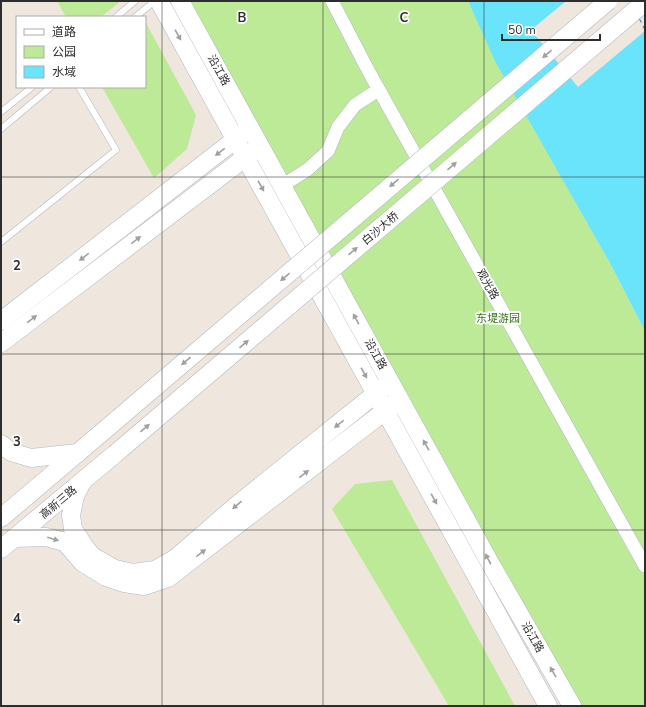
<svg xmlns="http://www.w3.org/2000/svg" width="646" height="707" font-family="'Nunito Sans','Noto Sans SC',sans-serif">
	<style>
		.green { fill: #bdea96 }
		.water { fill: #69e4fa }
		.pier { fill: #efe6de }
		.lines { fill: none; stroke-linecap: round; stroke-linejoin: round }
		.ferry { stroke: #0280a5; stroke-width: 1; stroke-dasharray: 5 4; stroke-linecap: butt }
		.lane-casing { stroke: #b2b7c1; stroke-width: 7 }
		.street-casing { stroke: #b2b7c1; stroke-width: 14 }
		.secondary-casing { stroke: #b2b7c1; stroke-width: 19 }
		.lane { stroke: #fff; stroke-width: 6 }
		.street { stroke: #fff; stroke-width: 13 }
		.secondary { stroke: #fff; stroke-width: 18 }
		.secondary-bridge-casing { stroke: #b2b7c1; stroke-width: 19; stroke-linecap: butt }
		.secondary-bridge { stroke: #fff; stroke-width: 18 }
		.oneway { fill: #a0a0a0 }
		.grid { fill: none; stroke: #2d2d2d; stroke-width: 1; stroke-opacity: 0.55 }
		.labels { text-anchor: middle; stroke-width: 3.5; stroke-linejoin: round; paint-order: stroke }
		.street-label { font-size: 11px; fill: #2d2d2d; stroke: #fff }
		.park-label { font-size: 11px; fill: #337314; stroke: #fff }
		.grid-label { font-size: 13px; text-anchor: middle; font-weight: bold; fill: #2d2d2d; stroke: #fff; stroke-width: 3.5; stroke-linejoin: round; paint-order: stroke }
	</style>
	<rect width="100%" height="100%" fill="#efe6de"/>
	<g class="green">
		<path d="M57 1H121L101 17H66Z"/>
		<path d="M180 1H468L496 61 610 263 645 331V706H572Z"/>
		<path d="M146 23 196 115 187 149 154 178 102 87H145Z"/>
		<path d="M392 480 515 706H449L332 509 355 484Z"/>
	</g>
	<path class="water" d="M468 1H645V331L610 263 495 61Z"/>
	<path class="pier" d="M566 1H645V31L578 87 531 30Z"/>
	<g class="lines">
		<path class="ferry" d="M639 18 645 30"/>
		<defs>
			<g id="lane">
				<path d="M116 17 135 1"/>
				<path d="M135 17 155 1"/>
				<path d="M1 112 32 87"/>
				<path d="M1 129 51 87"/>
				<path d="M1 242 116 150 79 87"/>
			</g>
			<g id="street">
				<path d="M332 1 369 72 645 566"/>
				<path d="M283 185 307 170 328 151 338 127 355 105 378 90"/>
			</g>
			<g id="secondary">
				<path d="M159 1 548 706"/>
				<path d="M180 1 490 563 572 706"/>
				<path d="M1 321 245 132"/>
				<path d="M1 343 254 151"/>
				<path d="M1 444 11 452 31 458 78 453"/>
				<path d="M82 482 75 496 71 515 73 529 84 546 92 556 115 569 133 573 155 570 176 558 237 505 384 387"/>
				<path d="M1 518 100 434"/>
				<path d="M15 538 46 537 65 542 82 562 106 577 124 583 144 586 168 578 394 404"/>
				<path d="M1 549 115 454"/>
			</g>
		</defs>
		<use href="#lane" class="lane-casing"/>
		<use href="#street" class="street-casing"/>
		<use href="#secondary" class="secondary-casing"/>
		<use href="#lane" class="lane"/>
		<use href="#street" class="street"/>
		<use href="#secondary" class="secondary"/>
		<defs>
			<g id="secondary-bridge">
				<path d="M100 434 608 1"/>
				<path d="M115 454 645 2"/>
			</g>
		</defs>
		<use href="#secondary-bridge" class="secondary-bridge-casing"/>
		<use href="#secondary-bridge" class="secondary-bridge"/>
	</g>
	<defs><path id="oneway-solid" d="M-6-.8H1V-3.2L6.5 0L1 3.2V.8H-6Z"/></defs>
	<g class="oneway">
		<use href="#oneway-solid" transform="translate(178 35) rotate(61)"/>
		<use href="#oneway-solid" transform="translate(547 54) rotate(140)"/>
		<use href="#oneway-solid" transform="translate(220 152) rotate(142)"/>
		<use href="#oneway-solid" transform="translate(452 166) rotate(-40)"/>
		<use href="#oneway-solid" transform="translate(394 183) rotate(140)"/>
		<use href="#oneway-solid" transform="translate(261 186) rotate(61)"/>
		<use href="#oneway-solid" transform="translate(136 240) rotate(-37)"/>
		<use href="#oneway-solid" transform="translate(353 251) rotate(-40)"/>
		<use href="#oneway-solid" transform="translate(84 257) rotate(142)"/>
		<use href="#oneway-solid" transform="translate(285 277) rotate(140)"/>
		<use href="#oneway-solid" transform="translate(32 319) rotate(-37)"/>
		<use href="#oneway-solid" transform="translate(356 319) rotate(-119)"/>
		<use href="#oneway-solid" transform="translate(244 344) rotate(-40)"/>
		<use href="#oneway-solid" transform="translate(186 361) rotate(140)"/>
		<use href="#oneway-solid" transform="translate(364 373) rotate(61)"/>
		<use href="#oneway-solid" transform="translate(339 424) rotate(142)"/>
		<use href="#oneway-solid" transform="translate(145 428) rotate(-40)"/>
		<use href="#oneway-solid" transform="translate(426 445) rotate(-119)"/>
		<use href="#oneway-solid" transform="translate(304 474) rotate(-38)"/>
		<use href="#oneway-solid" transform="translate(434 499) rotate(61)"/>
		<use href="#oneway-solid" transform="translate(237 505) rotate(140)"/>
		<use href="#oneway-solid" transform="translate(53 539) rotate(16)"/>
		<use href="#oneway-solid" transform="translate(201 553) rotate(-38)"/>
		<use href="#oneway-solid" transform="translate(488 559) rotate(-119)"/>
		<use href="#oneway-solid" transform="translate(553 672) rotate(-120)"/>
	</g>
	<path class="grid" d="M162 1V706M323 1V706M484 1V706M1 177H645M1 354H645M1 530H645"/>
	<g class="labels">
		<g class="street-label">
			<text transform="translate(219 70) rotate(61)" y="4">沿江路</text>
			<text transform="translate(380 228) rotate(-40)" y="4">白沙大桥</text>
			<text transform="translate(488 284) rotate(61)" y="4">观光路</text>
			<text transform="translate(376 354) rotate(61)" y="4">沿江路</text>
			<text transform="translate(58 502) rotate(-40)" y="4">高新三路</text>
			<text transform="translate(533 637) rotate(60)" y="4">沿江路</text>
		</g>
		<g class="park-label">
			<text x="498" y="322">东堤游园</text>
		</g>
	</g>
	<g class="grid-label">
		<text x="242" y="22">B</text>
		<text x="404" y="22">C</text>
		<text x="17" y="270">2</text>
		<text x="17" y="446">3</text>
		<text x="17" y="623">4</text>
	</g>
	<rect width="646" height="707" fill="none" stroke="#2d2d2d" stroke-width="4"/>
	<rect x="16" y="16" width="130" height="72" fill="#ffffff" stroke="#ababab"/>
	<rect x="24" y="29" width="20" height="6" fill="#ffffff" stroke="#ababab"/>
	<text x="52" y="36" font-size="12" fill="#2d2d2d">道路</text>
	<rect x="24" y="46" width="20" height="12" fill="#bdea96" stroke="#ababab"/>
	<text x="52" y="56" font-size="12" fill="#2d2d2d">公园</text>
	<rect x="24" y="66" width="20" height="12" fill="#69e4fa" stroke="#ababab"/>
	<text x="52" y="76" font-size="12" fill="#2d2d2d">水域</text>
	<path d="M502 34v6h98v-6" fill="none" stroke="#2d2d2d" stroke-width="2"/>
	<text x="508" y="34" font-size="12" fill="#2d2d2d" stroke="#ffffff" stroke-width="3" paint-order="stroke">50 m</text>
</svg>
